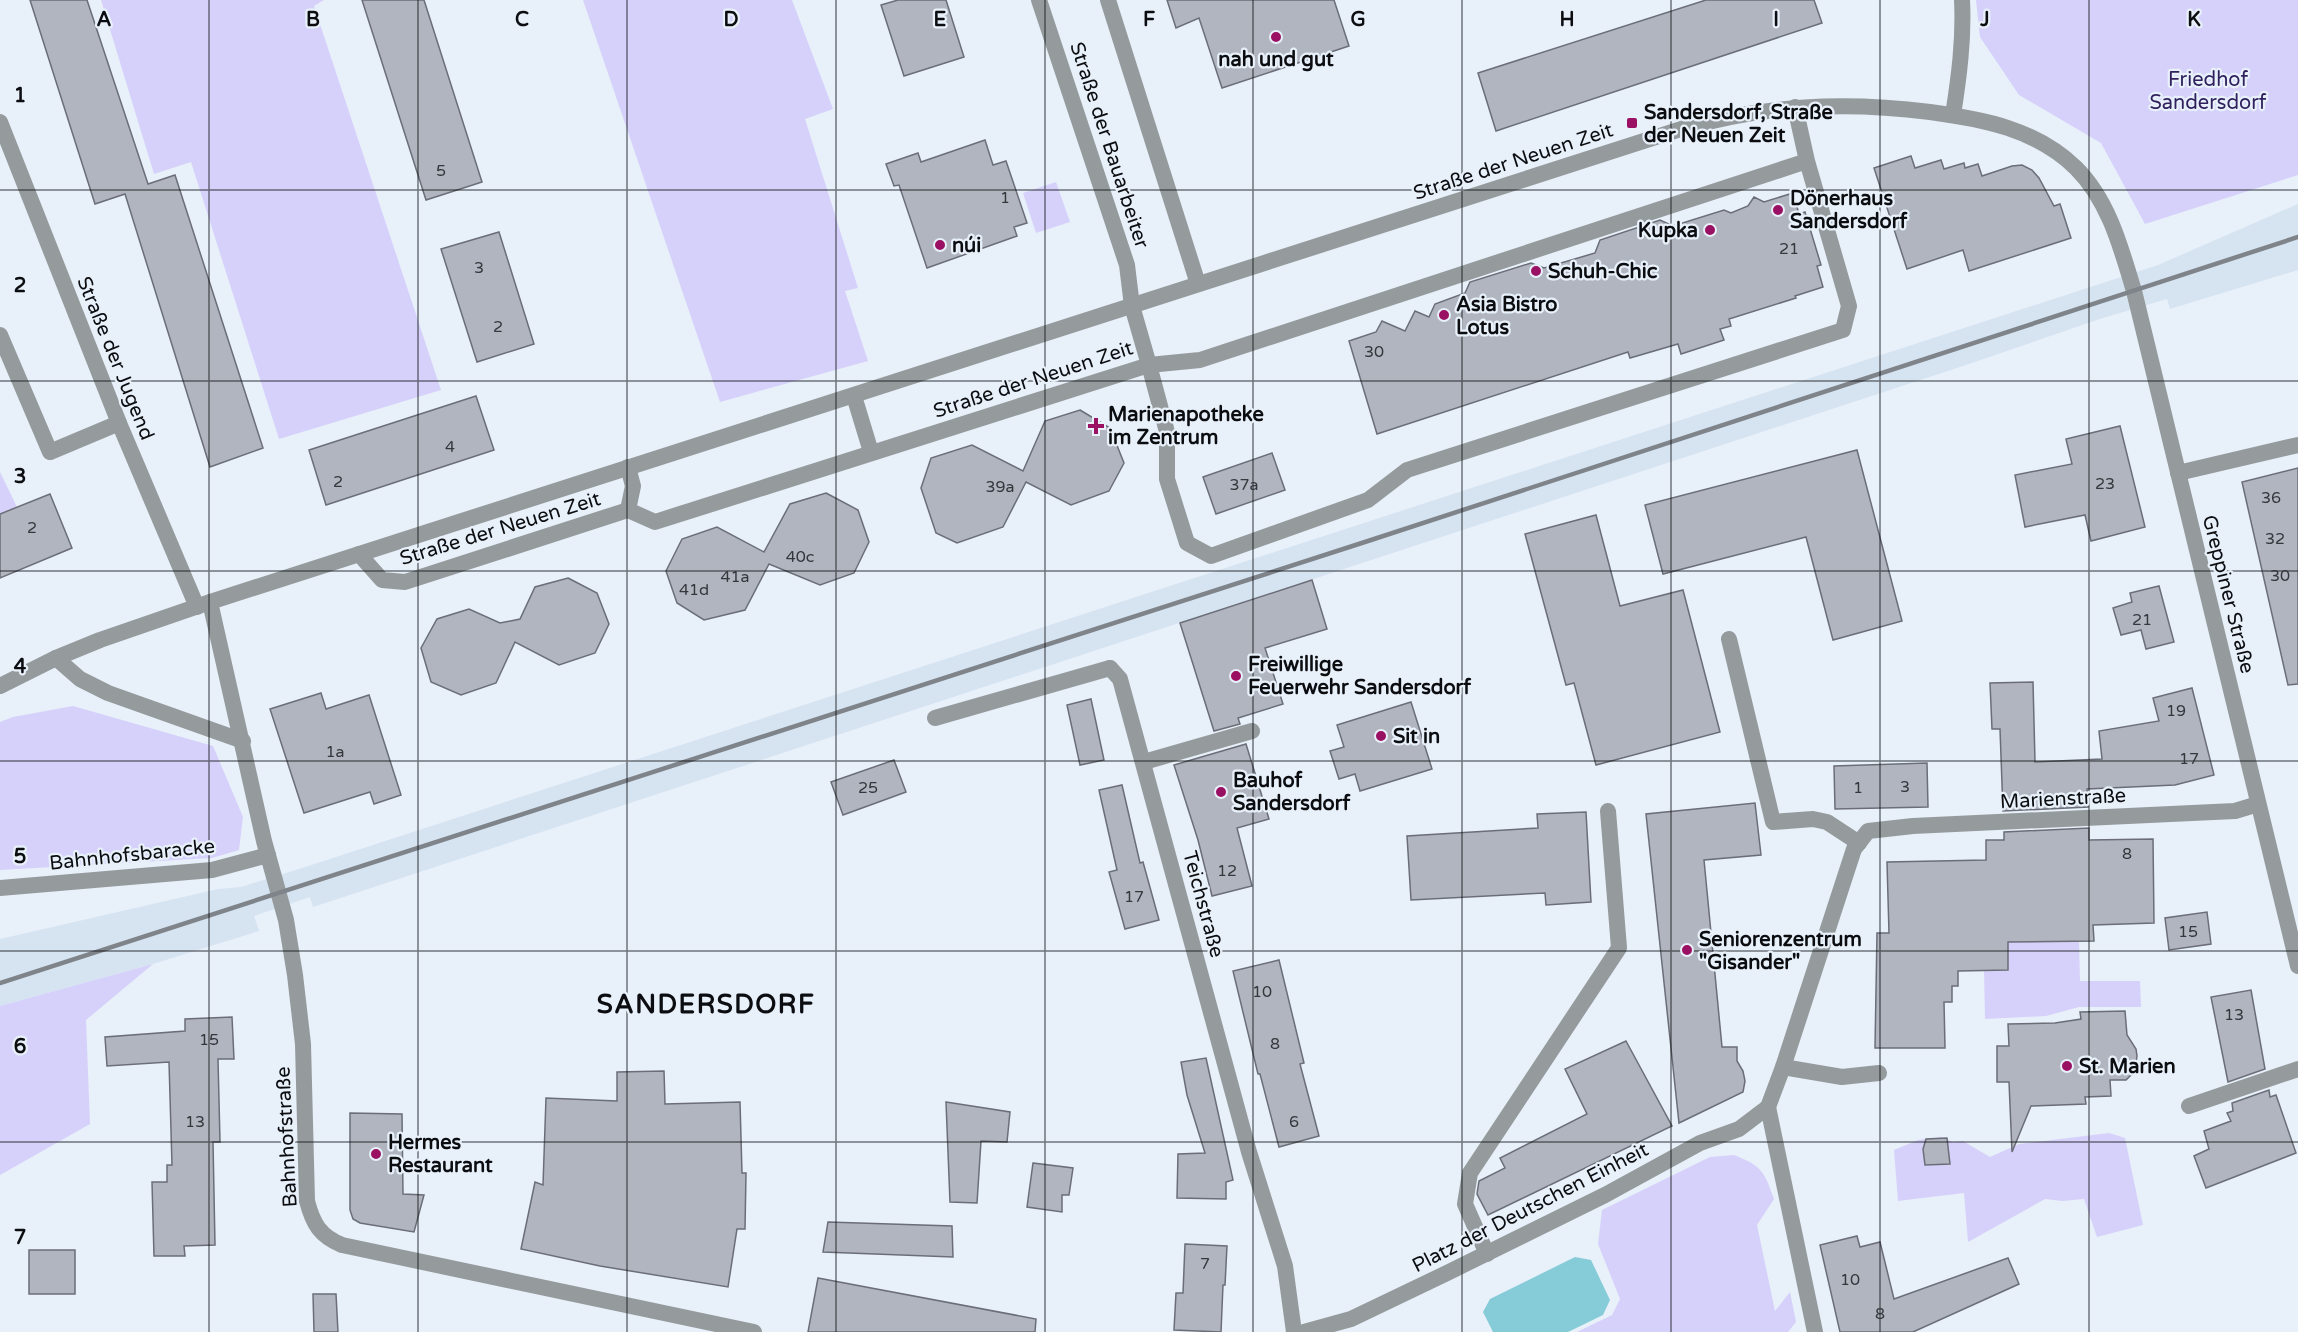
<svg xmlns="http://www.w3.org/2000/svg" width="2298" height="1332" font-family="'Varela Round',sans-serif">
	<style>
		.built { fill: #d6e4f2 }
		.green { fill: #d6d1fa }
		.water { fill: #85ccd8 }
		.building { fill: #b1b5bf; stroke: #6b6e78; stroke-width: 1.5 }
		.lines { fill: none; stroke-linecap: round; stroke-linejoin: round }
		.service { stroke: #959b9d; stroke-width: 16 }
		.minor { stroke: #959b9d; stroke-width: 16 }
		.tertiary { stroke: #959b9d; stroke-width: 16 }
		.rail { stroke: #7f848a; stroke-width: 4.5 }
		.grid { fill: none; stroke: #0b0d10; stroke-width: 1.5; stroke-opacity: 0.55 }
		.poi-dot { fill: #9a1163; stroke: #e8f0fa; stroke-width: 2 }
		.labels { text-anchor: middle; stroke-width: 4.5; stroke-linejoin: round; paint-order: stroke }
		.number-label { font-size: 16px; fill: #34373c }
		.poi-label { font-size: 20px; font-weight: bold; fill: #0b0d10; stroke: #e8f0fa; text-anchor: start }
		.park-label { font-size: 20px; fill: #30215e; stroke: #e8f0fa }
		.street-label { font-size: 20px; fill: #0b0d10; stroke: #e8f0fa }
		.district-label { font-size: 26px; font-weight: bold; letter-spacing: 1.5px; fill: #0b0d10; stroke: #e8f0fa }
		.grid-label { font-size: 20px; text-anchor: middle; font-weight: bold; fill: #0b0d10; stroke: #e8f0fa; stroke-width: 4.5; stroke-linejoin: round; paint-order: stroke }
	</style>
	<rect width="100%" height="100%" fill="#e8f0fa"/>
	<path class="built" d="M2298 204V270L2170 309 2167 299 2103 318 1963 366 313 907 310 897 254 916 259 931 153 964 0 1006V939L218 889 241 887 302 868 2158 265Z"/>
	<g class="green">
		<path d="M101 0H324L314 6 441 390 279 439 191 162 154 174Z"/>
		<path d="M583 0H792L833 109 805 119 858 288 845 291 868 361 720 402Z"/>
		<path d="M1976 0H2298V175L2145 224 2101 143 2019 95 1980 37Z"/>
		<path d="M1056 182 1070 222 1036 233 1023 193Z"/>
		<path d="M0 472 17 507 0 514Z"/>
		<path d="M73 706 213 746 243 817 239 850 212 858 0 870V722L13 717Z"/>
		<path d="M2079 941 2080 981H2140L2141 1007H2079L2046 1016 1985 1019 1984 971 2008 970V942Z"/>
		<path d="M153 964 86 1020 90 1124 0 1175V1006Z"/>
		<path d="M2109 1133 2125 1138 2143 1225 2097 1237 2084 1199 2062 1201 2045 1199 1968 1242 1964 1193 1898 1201 1894 1150 1918 1140 1941 1137 1953 1142 1963 1141 1990 1157 2019 1144Z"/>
		<path d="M1734 1155C1762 1166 1764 1171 1774 1199L1757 1225 1775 1311 1790 1292 1796 1322 1788 1332H1577L1612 1315 1620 1299 1598 1244 1602 1210 1710 1157Z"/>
	</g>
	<path class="water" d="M1575 1257 1591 1260 1610 1300 1603 1315 1568 1332H1493L1483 1312 1490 1299Z"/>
	<g class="building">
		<path d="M30 0H87L148 184 175 175 263 448 210 467 125 194 95 204Z"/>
		<path d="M362 0H424L482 182 426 200Z"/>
		<path d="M898 0H946L964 57 904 76 881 5Z"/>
		<path d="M1167 0H1334L1349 46 1222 88 1199 18 1176 28Z"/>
		<path d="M1706 0H1814L1822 23 1496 131 1478 73Z"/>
		<path d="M985 140 993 165 1006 161 1027 223 1014 227 1017 236 927 268 899 185 894 186 886 164 918 153 921 162Z"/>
		<path d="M1911 156 1915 168 1941 160 1944 169 1964 163 1965 168 1978 164 1982 176 2012 166 2022 165 2032 170 2039 178 2054 206 2060 204 2071 238 1969 271 1963 250 1907 269 1874 168Z"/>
		<path d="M1793 193 1799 214 1805 212 1821 265 1817 266 1823 287 1795 296 1796 298 1729 319 1731 326 1720 329 1724 340 1681 354 1678 344 1630 358 1628 352 1377 434 1349 341 1376 332 1382 321 1405 331 1415 311 1429 317 1435 304 1465 293 1470 282 1531 263 1544 268 1595 253 1600 240 1660 220 1673 226 1724 210 1731 213 1748 206 1754 197 1764 202Z"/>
		<path d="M499 232 534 344 477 362 441 249Z"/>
		<path d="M476 396 494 450 326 505 309 450Z"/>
		<path d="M1080 410 1110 428 1124 463 1109 491 1071 505 1026 482 1003 527 957 543 936 533 921 488 931 458 972 445 1023 471 1045 421Z"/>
		<path d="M2120 426 2145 527 2091 541 2085 515 2025 527 2015 475 2072 464 2066 439Z"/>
		<path d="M1857 450 1902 621 1833 640 1806 537 1663 574 1645 505Z"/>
		<path d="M1272 453 1285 490 1216 514 1203 477Z"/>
		<path d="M2298 468V684L2288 685 2242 482Z"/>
		<path d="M826 493 858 510 869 542 854 573 820 585 769 564 745 610 704 620 677 603 666 571 682 539 717 527 764 552 790 504Z"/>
		<path d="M50 494 72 548 0 578V514Z"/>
		<path d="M1596 515 1620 606 1683 590 1720 732 1596 765 1574 683 1566 685 1525 534Z"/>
		<path d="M568 578 597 593 609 624 595 653 559 665 515 642 496 683 461 695 431 682 421 648 437 619 469 609 500 623 520 619 535 587Z"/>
		<path d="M1312 580 1327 629 1265 648 1283 704 1238 718 1240 724 1214 731 1180 623Z"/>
		<path d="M2159 586 2174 642 2146 649 2141 630 2121 635 2113 608 2132 602 2130 593Z"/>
		<path d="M2033 682 2035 762 2102 759 2099 731 2159 721 2153 698 2192 688 2214 775 2175 785 2087 789 2088 807 2003 811 2000 729H1992L1990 683Z"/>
		<path d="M321 693 326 709 369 695 401 795 374 804 370 792 304 813 270 709Z"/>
		<path d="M1091 699 1104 760 1080 765 1067 705Z"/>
		<path d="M1411 702 1432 769 1360 791 1355 774 1339 779 1330 751 1344 747 1337 725Z"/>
		<path d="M1246 744 1269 819 1237 828 1252 886 1212 896 1198 840 1174 765Z"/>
		<path d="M894 760 906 792 843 815 831 782Z"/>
		<path d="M1927 763 1928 807 1835 809 1834 766Z"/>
		<path d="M1122 785 1140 863 1143 862 1159 920 1125 929 1109 872 1117 870 1099 790Z"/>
		<path d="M1755 803 1761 855 1704 860 1722 1047H1737V1061L1743 1071 1745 1081 1743 1092 1679 1123 1646 814Z"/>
		<path d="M1586 812 1591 902 1546 905 1545 893 1411 900 1407 836 1538 828 1537 814Z"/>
		<path d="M2089 828V840L2153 839 2154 923 2093 925 2094 941 2008 942V970L1958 971V986H1952V1002H1944L1945 1048H1875L1877 933H1889L1887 862 1986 860V840H2004V832Z"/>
		<path d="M2207 912 2211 944 2169 950 2165 918Z"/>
		<path d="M1279 960 1304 1063 1300 1064 1319 1136 1279 1147 1260 1074H1258L1233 971Z"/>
		<path d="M2251 990 2265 1069 2228 1082 2211 997Z"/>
		<path d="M2125 1011 2127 1035 2136 1049 2137 1056 2135 1069 2131 1075 2126 1080H2110L2111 1096 2085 1097 2086 1104 2031 1106 2012 1152 2009 1082H1997V1046H2009L2008 1024 2055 1023 2081 1019 2080 1012Z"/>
		<path d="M232 1017 234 1059H218L220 1142H213L215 1245 184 1246 185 1256H154L152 1182H167V1165H172L169 1062 107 1066 105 1037 185 1031V1019Z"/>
		<path d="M1626 1041 1672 1126 1488 1215 1477 1194 1479 1181 1505 1168 1500 1158 1587 1114 1565 1069Z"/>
		<path d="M1206 1058 1233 1180 1226 1182V1199L1177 1198 1178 1154 1205 1153 1187 1095 1181 1062Z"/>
		<path d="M664 1071 665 1104 740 1102 742 1173H746L745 1229H737L728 1287 600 1266 521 1249 535 1182 543 1185 546 1098 617 1101V1072Z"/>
		<path d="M2269 1090 2270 1097 2276 1095 2296 1153 2206 1188 2194 1156 2209 1149 2204 1131 2231 1121 2227 1113 2233 1111 2232 1103Z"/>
		<path d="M946 1102 1010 1112 1007 1142 981 1141 977 1203 950 1202Z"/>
		<path d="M350 1113 402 1114 403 1194 424 1195 414 1232 360 1223 353 1219 350 1210Z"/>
		<path d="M1947 1138 1950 1164 1925 1165 1923 1149 1926 1139Z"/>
		<path d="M1033 1163 1073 1168 1069 1195H1062V1212L1027 1207Z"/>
		<path d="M828 1222 952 1226 953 1257 823 1252Z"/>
		<path d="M1857 1236 1860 1247 1880 1242 1894 1299 2008 1258 2019 1284 1913 1332H1840L1820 1245Z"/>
		<path d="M1185 1244 1227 1246 1225 1285H1223L1221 1332 1174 1330 1176 1293H1183Z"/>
		<rect x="29" y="1250" width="46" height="44"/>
		<path d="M818 1278 1036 1319 1035 1332H808Z"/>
		<path d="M313 1294H336L338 1332H314Z"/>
	</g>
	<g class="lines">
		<g class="service">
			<path d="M1795 107 1807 161 1200 360 1149 365 1167 432V479L1187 543 1211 556 1368 500 1407 470 1843 330 1849 306 1807 161"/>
			<path d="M0 335 50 452 119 423"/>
			<path d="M1729 639 1773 822 1813 819 1827 822 1859 843"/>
			<path d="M935 718 1110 668"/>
			<path d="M1144 762 1252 731"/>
			<path d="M1783 1067 1842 1077 1879 1073"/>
			<path d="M2189 1106 2298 1069"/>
			<path d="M1487 1254 1465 1204 1470 1173 1619 948 1608 811"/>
		</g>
		<g class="minor">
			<path d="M1108 0 1198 284"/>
			<path d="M1953 115C1959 77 1964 39 1962 0"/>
			<path d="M0 122 119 423 197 607"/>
			<path d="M854 396 871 452"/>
			<path d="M2178 473 2298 445"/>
			<path d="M628 510 633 486 628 467"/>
			<path d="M359 554 382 580 405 582 628 510 655 522 1149 365 1132 306 1127 265 1039 0"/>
			<path d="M210 602 264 841 286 920 295 975 303 1044 307 1201C313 1224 320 1236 342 1245L754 1332"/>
			<path d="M56 658 80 679 108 693 243 741"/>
			<path d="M1110 668 1120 679 1249 1152 1285 1266 1294 1332"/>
			<path d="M0 888 212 870 268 855"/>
			<path d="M1768 1107 1815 1332"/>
			<path d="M1304 1332 1351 1319 1447 1273 1605 1195 1700 1143 1739 1129 1768 1107 1783 1067 1854 849 1868 831 1913 826 2235 811 2258 804"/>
		</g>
		<path class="tertiary" d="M0 686 56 658 100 640 210 602 1681 129C1766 105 1843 101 1930 112 1983 119 2036 129 2076 168 2109 201 2121 248 2134 291L2298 966"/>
		<path class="rail" d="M0 983 1368 541 2298 237"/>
	</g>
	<path class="grid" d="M209 0V1332M418 0V1332M627 0V1332M836 0V1332M1045 0V1332M1253 0V1332M1462 0V1332M1671 0V1332M1880 0V1332M2089 0V1332M0 190H2298M0 381H2298M0 571H2298M0 761H2298M0 951H2298M0 1142H2298"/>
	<g class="poi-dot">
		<circle cx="1276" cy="37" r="6"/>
		<rect x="1626" y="117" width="12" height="12" rx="3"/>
		<circle cx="1778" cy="210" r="6"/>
		<circle cx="1710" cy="230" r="6"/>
		<circle cx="940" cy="245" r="6"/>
		<circle cx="1536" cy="271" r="6"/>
		<circle cx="1444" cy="315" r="6"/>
		<path d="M1093 417h6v6h6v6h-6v6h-6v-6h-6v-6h6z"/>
		<circle cx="1236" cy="676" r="6"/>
		<circle cx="1381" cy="736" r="6"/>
		<circle cx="1221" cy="792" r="6"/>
		<circle cx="1687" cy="950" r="6"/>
		<circle cx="2067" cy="1066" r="6"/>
		<circle cx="376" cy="1154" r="6"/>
	</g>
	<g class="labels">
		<g class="number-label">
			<text x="441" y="176">5</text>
			<text x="1005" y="203">1</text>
			<text x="1789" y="254">21</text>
			<text x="479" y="273">3</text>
			<text x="498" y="332">2</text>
			<text x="1374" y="357">30</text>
			<text x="450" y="452">4</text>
			<text x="338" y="487">2</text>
			<text x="2105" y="489">23</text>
			<text x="1244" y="490">37a</text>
			<text x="1000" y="492">39a</text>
			<text x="2271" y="503">36</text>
			<text x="32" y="533">2</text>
			<text x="2275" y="544">32</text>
			<text x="800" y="562">40c</text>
			<text x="2280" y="581">30</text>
			<text x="735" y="582">41a</text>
			<text x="694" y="595">41d</text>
			<text x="2142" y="625">21</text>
			<text x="2176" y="716">19</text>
			<text x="335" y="757">1a</text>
			<text x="2189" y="764">17</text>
			<text x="1905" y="792">3</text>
			<text x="868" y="793">25</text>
			<text x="1858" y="793">1</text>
			<text x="2127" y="859">8</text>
			<text x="1227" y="876">12</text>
			<text x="1134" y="902">17</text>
			<text x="2188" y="937">15</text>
			<text x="1262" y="997">10</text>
			<text x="2234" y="1020">13</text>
			<text x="209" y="1045">15</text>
			<text x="1275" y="1049">8</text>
			<text x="195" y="1127">13</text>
			<text x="1294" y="1127">6</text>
			<text x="1205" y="1269">7</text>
			<text x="1850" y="1285">10</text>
			<text x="1880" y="1319">8</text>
		</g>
		<g class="poi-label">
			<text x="1276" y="66" text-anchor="middle">nah und gut</text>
			<text x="1644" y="119">Sandersdorf, Straße<tspan x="1644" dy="23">der Neuen Zeit</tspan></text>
			<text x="1790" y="205">Dönerhaus<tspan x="1790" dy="23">Sandersdorf</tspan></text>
			<text x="1698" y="237" text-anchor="end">Kupka</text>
			<text x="952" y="252">núi</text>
			<text x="1548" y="278">Schuh-Chic</text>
			<text x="1456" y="311">Asia Bistro<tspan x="1456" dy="23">Lotus</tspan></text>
			<text x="1108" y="421">Marienapotheke<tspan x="1108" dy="23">im Zentrum</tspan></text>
			<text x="1248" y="671">Freiwillige<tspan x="1248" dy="23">Feuerwehr Sandersdorf</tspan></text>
			<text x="1393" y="743">Sit in</text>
			<text x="1233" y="787">Bauhof<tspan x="1233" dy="23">Sandersdorf</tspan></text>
			<text x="1699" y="946">Seniorenzentrum<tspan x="1699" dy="23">"Gisander"</tspan></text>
			<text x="2079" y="1073">St. Marien</text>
			<text x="388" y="1149">Hermes<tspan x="388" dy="23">Restaurant</tspan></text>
		</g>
		<g class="park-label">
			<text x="2208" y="86">Friedhof<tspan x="2208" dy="23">Sandersdorf</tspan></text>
		</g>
		<g class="street-label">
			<text transform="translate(1110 145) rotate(72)" y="7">Straße der Bauarbeiter</text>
			<text transform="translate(1513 161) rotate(-18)" y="7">Straße der Neuen Zeit</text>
			<text transform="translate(116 358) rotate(68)" y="7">Straße der Jugend</text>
			<text transform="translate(1033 379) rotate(-18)" y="7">Straße der Neuen Zeit</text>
			<text transform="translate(500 528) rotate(-17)" y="7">Straße der Neuen Zeit</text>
			<text transform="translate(2229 594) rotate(76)" y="7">Greppiner Straße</text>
			<text transform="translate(2063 798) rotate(-3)" y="7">Marienstraße</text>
			<text transform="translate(132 854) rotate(-6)" y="7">Bahnhofsbaracke</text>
			<text transform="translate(1204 904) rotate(75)" y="7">Teichstraße</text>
			<text transform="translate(286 1137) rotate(-93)" y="7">Bahnhofstraße</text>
			<text transform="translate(1530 1207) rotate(-27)" y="7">Platz der Deutschen Einheit</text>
		</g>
		<g class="district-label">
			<text x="706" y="1013">SANDERSDORF</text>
		</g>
	</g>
	<g class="grid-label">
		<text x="104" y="26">A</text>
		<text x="313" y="26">B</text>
		<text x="522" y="26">C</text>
		<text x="731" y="26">D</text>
		<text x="940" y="26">E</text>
		<text x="1149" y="26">F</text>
		<text x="1358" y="26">G</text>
		<text x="1567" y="26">H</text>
		<text x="1776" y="26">I</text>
		<text x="1985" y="26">J</text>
		<text x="2194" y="26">K</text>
		<text x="20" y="102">1</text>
		<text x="20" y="292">2</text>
		<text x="20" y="483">3</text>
		<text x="20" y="673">4</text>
		<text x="20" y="863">5</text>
		<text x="20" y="1053">6</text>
		<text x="20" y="1244">7</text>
	</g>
</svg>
